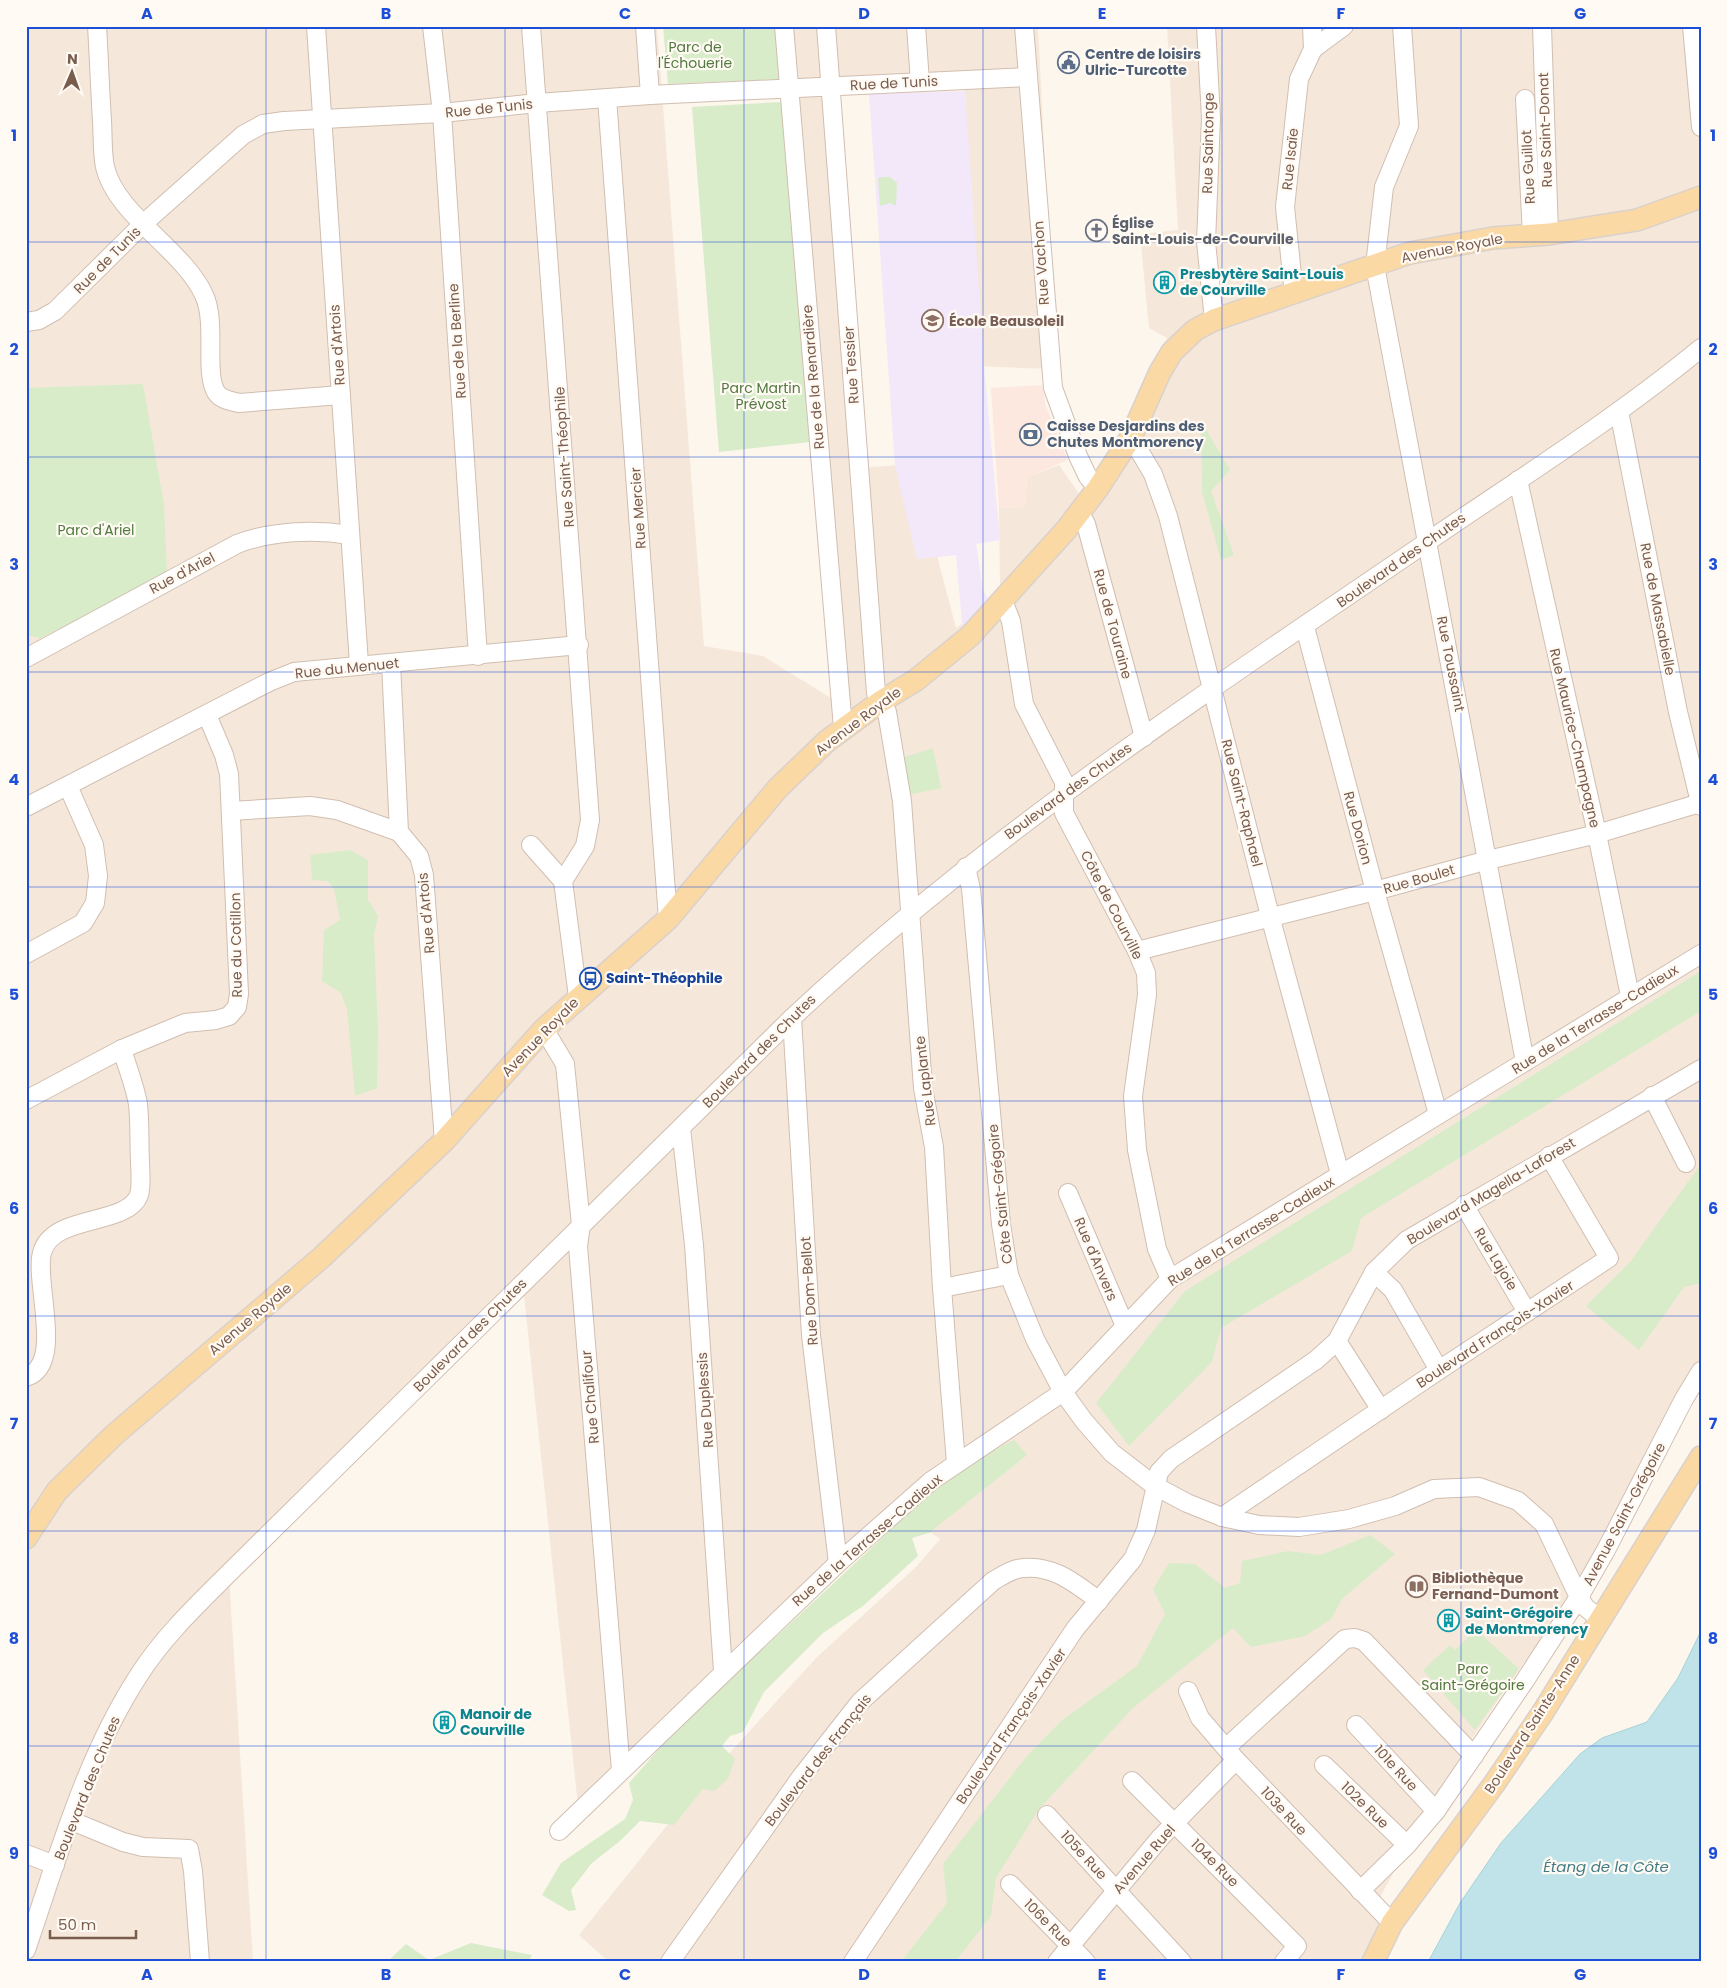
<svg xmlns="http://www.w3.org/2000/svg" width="1727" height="1988" font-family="Poppins,sans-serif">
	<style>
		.residential { fill: #f5e8da }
		.commercial { fill: #fde8e0 }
		.education { fill: #f3e8fa }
		.green { fill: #d8ecc9 }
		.water { fill: #bfe3e8; stroke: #a5d3da }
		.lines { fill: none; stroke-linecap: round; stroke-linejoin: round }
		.minor-casing { stroke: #d1beb0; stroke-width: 20 }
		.major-casing { stroke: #dad1cd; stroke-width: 24 }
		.minor { stroke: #fff; stroke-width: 18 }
		.major { stroke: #fbd9a5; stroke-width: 21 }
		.grid { fill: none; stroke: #1d4ed8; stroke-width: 1; stroke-opacity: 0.55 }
		.labels { text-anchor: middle; stroke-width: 4.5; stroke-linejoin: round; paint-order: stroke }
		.park-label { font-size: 14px; fill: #537a41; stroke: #fffaf3 }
		.service-label { font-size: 14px; font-weight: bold; fill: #4e5e75; stroke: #fffaf3; text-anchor: start }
		.street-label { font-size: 14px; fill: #7a5c4d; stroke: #fffaf3 }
		.worship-label { font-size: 14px; font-weight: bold; fill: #5b616d; stroke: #fffaf3; text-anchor: start }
		.culture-label { font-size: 14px; font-weight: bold; fill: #0d838f; stroke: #fffaf3; text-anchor: start }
		.education-label { font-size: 14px; font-weight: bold; fill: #785e54; stroke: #fffaf3; text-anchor: start }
		.transit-label { font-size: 14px; font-weight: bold; fill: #164399; stroke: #fffaf3; text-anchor: start }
		.water-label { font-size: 15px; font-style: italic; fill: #437c86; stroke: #fffaf3 }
		.neatline { fill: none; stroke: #1d4ed8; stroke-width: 2 }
		.grid-label { font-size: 16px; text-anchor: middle; font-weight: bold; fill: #1d4ed8 }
	</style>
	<rect width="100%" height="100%" fill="#fdf6ec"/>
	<path class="residential" d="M26 26H657L704 646 763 656 839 703 783 26H1038L1048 226 1061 367 1047 369 976 366 965 91 922 75 831 79 860 468 913 464 956 628 972 617 1000 588 999 508 1025 507 1027 477 1059 465 1082 498 1109 459 1167 338 1149 328 1140 234 1178 230 1167 26H1701V1381L1579 1583 1468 1744 1407 1848 1373 1910 1389 1930 1373 1962H609L579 1935 694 1792 817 1657 917 1566 940 1539 900 1510 578 1806 523 1286 229 1576 253 1962H26Z"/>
	<path class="commercial" d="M1042 385 1046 406 1068 460 1027 477 1025 507 999 508 991 388Z"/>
	<path class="education" d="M965 91 985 376 1000 540 976 544 983 590 991 605 963 635 956 555 917 559 895 466 869 94Z"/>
	<g class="green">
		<path d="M663 26H776L780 79 668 84Z"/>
		<path d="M782 102 810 442 719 452 692 107Z"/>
		<path d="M883 177H890L897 183 896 206 890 203 880 206 878 178Z"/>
		<path d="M143 384 164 505 167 571 116 601 40 638 30 636 26 630V388Z"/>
		<path d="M1201 421 1230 470 1211 491 1234 555 1221 560 1202 492Z"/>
		<path d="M933 748 941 788 903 796 898 759Z"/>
		<path d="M350 850 368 860V900L378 916 374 935 378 1032 377 1088 355 1096 347 1009 341 993 322 981 324 930 340 920 334 889 328 881 312 880 310 855Z"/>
		<path d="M1701 971V1011L1361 1218 1352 1251 1221 1328 1212 1362 1129 1446 1096 1403 1185 1291Z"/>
		<path d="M1701 1164V1283L1684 1287 1639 1350 1586 1306 1630 1262Z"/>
		<path d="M1014 1440 1027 1455 929 1533 912 1538 918 1556 863 1606 823 1633 764 1692 743 1732 730 1736 722 1746 735 1759 728 1779 714 1791 703 1789 674 1825 640 1821 620 1841 592 1863 571 1890 576 1910 569 1911 542 1895 561 1863 625 1819 633 1800 629 1783 695 1708 765 1647 954 1471Z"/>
		<path d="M1370 1535 1395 1554 1342 1599 1331 1619 1305 1636 1251 1647 1233 1628 1133 1708 1039 1809 996 1878 991 1916 955 1962H901L947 1903 943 1864 1026 1757 1061 1721 1137 1666 1165 1614 1153 1589 1169 1563 1195 1564 1225 1588 1240 1583 1242 1561 1288 1551 1321 1555Z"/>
		<path d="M1473 1627 1519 1669 1475 1730 1423 1670 1450 1645 1455 1650 1471 1635 1468 1632Z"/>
		<path d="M471 1943 532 1955 528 1962H387L406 1944 429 1960Z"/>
	</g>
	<path class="water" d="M1701 1631V1962H1428L1460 1903 1501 1843 1580 1754 1602 1738 1647 1722 1678 1678Z"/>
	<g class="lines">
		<defs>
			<g id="minor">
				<path d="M97 26C99 58 100 90 102 121 103 136 102 153 105 167 116 215 183 249 204 295 217 322 204 372 216 392 221 400 231 401 239 403L341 395"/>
				<path d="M316 26 359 664"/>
				<path d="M432 26 442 113 478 656"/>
				<path d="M531 26 590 820 585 846 563 881 578 997"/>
				<path d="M645 26 650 95"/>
				<path d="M784 26 843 728"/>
				<path d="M826 26 876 693 887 712 902 801 923 1088 934 1147 942 1288 956 1463"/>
				<path d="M916 26 920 82"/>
				<path d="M1024 26 1053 388 1078 456 1088 477 1098 488"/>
				<path d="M1206 26 1211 118 1206 242 1214 320"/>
				<path d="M1402 26 1409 126 1384 187 1375 266 1525 1062"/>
				<path d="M1542 26 1549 234"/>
				<path d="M1692 26 1701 127"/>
				<path d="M1313 49 1344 26"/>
				<path d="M607 98 668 919"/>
				<path d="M1525 99 1532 235"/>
				<path d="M1294 294 1285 207 1299 79 1313 49 1312 26"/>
				<path d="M26 322 39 320 55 311 144 223 243 135 263 124 284 121 442 113 537 103 650 95 1027 77"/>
				<path d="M1619 411 1678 712 1701 806"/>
				<path d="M1131 437 1153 474 1168 516 1270 916 1340 1174"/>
				<path d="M1518 480 1597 834 1630 996"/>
				<path d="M1080 513 1086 524 1144 737"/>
				<path d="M1003 601 1011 621 1024 704 1064 782V813L1137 951 1146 973 1147 995 1133 1096 1137 1150 1157 1249 1170 1279"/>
				<path d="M1305 627 1375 891 1438 1114"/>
				<path d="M26 658 237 544C271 531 314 529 350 535"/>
				<path d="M391 663 399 832 419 856 424 875 444 1141"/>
				<path d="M26 807 269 682 294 672 579 645"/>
				<path d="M231 811 310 806 337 810 399 832"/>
				<path d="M531 845 563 881"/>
				<path d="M966 867 971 889 1001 1224 1009 1275 1035 1339 1063 1392 1084 1421 1112 1453 1155 1486 1187 1503 1222 1517 1259 1525 1299 1527 1349 1519 1395 1506 1434 1489 1479 1487 1518 1501 1544 1524 1579 1597 1585 1607 1600 1619"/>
				<path d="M1137 951 1375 891 1488 860 1597 834 1700 803"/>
				<path d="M26 954 83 923 95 903 98 876 94 845 68 786"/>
				<path d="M792 1018 811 1335 838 1563"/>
				<path d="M544 1029 565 1064 581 1225 578 1246 621 1771"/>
				<path d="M1652 1096 1686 1163"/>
				<path d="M26 1100 122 1049 185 1023 216 1020 229 1016 237 1007 239 994 229 774 224 755 207 715"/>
				<path d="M681 1128 694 1245 723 1671"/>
				<path d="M1068 1193 1125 1326"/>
				<path d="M1464 1205 1527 1312"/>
				<path d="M1374 1272 1393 1290 1439 1370"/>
				<path d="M942 1288 1009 1275"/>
				<path d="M1337 1341 1381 1410"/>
				<path d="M26 1377C65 1365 34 1282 42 1253 52 1213 127 1227 139 1195 142 1185 140 1170 140 1161 139 1142 140 1122 138 1104 135 1086 127 1067 122 1049"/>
				<path d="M1222 1517 1439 1370 1609 1258 1549 1156"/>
				<path d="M1188 1691 1200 1718 1236 1760 1392 1923"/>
				<path d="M1356 1725 1436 1811"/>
				<path d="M1227 1747 1345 1639 1355 1638 1364 1641 1474 1756"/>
				<path d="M1324 1765 1407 1845"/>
				<path d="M1132 1781 1297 1946 1284 1962"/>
				<path d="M1047 1815 1182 1962"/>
				<path d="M72 1821 123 1842 143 1847 189 1849 193 1871 200 1962"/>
				<path d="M559 1831 838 1563 931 1481 1063 1392 1170 1279 1701 954"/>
				<path d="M26 1854 55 1865"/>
				<path d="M1010 1884 1086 1962"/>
				<path d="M1360 1891 1407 1845 1436 1811 1524 1682 1579 1597 1606 1550 1684 1399 1701 1371"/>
				<path d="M26 1950C58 1857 85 1758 139 1675 163 1637 197 1605 229 1573L792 1018C985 836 1209 691 1427 542 1519 479 1615 419 1701 348"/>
				<path d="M670 1962 801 1777 860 1702 993 1581C1000 1577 1009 1571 1017 1569 1050 1562 1075 1583 1099 1601"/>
				<path d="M853 1962 1075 1629 1133 1559 1146 1530 1159 1472 1171 1459 1316 1360 1337 1341 1374 1272 1407 1240 1701 1069"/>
				<path d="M1057 1962 1160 1838 1236 1760"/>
			</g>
			<g id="major">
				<path d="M26 1538 57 1491 114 1435 322 1257 444 1141 544 1029 668 919 778 788 827 741 880 702 916 680 970 636 1066 530 1098 488 1131 437 1160 372 1172 352 1195 330 1214 320 1410 253 1493 238 1549 234 1637 220 1701 197"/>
				<path d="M1373 1962 1392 1923 1494 1784 1543 1712 1701 1457"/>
			</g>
		</defs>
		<use href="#minor" class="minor-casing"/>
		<use href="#major" class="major-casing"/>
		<use href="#minor" class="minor"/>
		<use href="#major" class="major"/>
	</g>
	<path class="grid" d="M266 26V1962M505 26V1962M744 26V1962M983 26V1962M1222 26V1962M1461 26V1962M26 242H1701M26 457H1701M26 672H1701M26 887H1701M26 1101H1701M26 1316H1701M26 1531H1701M26 1746H1701"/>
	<defs>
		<symbol id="civic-ring" viewBox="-11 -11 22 22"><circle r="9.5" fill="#fffaf3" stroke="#5c6f8a" stroke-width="1.5"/><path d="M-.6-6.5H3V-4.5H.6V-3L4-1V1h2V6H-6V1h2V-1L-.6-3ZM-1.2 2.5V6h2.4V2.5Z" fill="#5c6f8a"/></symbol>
		<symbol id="church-ring" viewBox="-11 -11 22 22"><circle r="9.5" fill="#fffaf3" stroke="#6b7280" stroke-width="1.5"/><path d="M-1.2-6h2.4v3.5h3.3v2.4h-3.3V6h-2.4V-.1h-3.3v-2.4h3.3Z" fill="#6b7280"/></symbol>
		<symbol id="building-ring" viewBox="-11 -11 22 22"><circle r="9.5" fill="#fffaf3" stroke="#0f9aa8" stroke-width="1.5"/><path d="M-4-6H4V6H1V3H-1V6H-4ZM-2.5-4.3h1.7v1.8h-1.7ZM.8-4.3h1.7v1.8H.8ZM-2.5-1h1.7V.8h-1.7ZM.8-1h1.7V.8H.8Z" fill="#0f9aa8"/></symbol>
		<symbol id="school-ring" viewBox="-11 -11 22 22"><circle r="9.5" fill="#fffaf3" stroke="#8d6e63" stroke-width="1.5"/><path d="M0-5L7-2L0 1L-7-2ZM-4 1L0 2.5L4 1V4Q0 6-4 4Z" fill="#8d6e63"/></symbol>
		<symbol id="bank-ring" viewBox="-11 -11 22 22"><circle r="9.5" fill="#fffaf3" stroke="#5c6f8a" stroke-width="1.5"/><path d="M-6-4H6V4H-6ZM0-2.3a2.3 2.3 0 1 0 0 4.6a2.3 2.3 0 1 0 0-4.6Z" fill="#5c6f8a"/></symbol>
		<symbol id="bus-ring" viewBox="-11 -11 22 22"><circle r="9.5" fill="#fffaf3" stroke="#1a4fb4" stroke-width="1.5"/><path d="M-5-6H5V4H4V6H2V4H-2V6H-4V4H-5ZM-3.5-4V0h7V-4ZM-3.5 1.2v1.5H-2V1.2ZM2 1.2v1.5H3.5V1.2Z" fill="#1a4fb4"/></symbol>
		<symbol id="library-ring" viewBox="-11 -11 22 22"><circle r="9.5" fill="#fffaf3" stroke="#8d6e63" stroke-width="1.5"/><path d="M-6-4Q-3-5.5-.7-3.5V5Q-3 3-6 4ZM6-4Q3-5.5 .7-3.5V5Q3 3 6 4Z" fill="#8d6e63"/></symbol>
	</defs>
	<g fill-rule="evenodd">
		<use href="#civic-ring" x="1056" y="50" width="25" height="25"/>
		<use href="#church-ring" x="1084" y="218" width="25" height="25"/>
		<use href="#building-ring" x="1152" y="270" width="25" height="25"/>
		<use href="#school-ring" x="920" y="308" width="25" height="25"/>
		<use href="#bank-ring" x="1018" y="422" width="25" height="25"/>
		<use href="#bus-ring" x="578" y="966" width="25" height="25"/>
		<use href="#library-ring" x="1404" y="1574" width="25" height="25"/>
		<use href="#building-ring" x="1436" y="1608" width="25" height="25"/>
		<use href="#building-ring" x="432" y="1710" width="25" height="25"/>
	</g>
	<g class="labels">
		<g class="park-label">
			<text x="695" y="52">Parc de<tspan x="695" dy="16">l'Échouerie</tspan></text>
			<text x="761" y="393">Parc Martin<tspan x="761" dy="16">Prévost</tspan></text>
			<text x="96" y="535">Parc d'Ariel</text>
			<text x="1473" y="1674">Parc<tspan x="1473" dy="16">Saint-Grégoire</tspan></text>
		</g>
		<g class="service-label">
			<text x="1085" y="59">Centre de loisirs<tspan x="1085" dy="16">Ulric-Turcotte</tspan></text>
			<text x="1047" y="431">Caisse Desjardins des<tspan x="1047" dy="16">Chutes Montmorency</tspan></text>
		</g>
		<g class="street-label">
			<text transform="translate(894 83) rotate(-3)" y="5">Rue de Tunis</text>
			<text transform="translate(489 108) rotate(-6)" y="5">Rue de Tunis</text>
			<text transform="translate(1545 130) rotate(-92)" y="5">Rue Saint-Donat</text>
			<text transform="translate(1208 143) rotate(-89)" y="5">Rue Saintonge</text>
			<text transform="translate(1290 159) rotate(-84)" y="5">Rue Isaïe</text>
			<text transform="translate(1528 167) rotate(-93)" y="5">Rue Guillot</text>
			<text transform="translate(1452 248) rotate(-11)" y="5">Avenue Royale</text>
			<text transform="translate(107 260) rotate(-45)" y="5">Rue de Tunis</text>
			<text transform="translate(1041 263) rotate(-94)" y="5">Rue Vachon</text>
			<text transform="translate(457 341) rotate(-94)" y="5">Rue de la Berline</text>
			<text transform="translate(337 345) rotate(-94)" y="5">Rue d'Artois</text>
			<text transform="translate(851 365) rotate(-94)" y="5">Rue Tessier</text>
			<text transform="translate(813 377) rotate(-95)" y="5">Rue de la Renardière</text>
			<text transform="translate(564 457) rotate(-94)" y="5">Rue Saint-Théophile</text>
			<text transform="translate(638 508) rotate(-94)" y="5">Rue Mercier</text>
			<text transform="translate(1401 560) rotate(-35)" y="5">Boulevard des Chutes</text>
			<text transform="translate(182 573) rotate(-28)" y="5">Rue d'Ariel</text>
			<text transform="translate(1658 609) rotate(79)" y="5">Rue de Massabielle</text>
			<text transform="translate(1113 624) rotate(75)" y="5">Rue de Touraine</text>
			<text transform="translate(1451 664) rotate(79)" y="5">Rue Toussaint</text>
			<text transform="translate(347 668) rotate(-6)" y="5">Rue du Menuet</text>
			<text transform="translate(858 721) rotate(-37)" y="5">Avenue Royale</text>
			<text transform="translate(1575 738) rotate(77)" y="5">Rue Maurice-Champagne</text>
			<text transform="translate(1068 791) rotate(-36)" y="5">Boulevard des Chutes</text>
			<text transform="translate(1242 803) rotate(76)" y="5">Rue Saint-Raphael</text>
			<text transform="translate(1358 828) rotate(75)" y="5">Rue Dorion</text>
			<text transform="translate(1419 879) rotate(-16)" y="5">Rue Boulet</text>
			<text transform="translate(1112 905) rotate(63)" y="5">Côte de Courville</text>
			<text transform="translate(426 913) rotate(-95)" y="5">Rue d'Artois</text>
			<text transform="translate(236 945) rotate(-91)" y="5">Rue du Cotillon</text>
			<text transform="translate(1595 1019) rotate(-32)" y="5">Rue de la Terrasse-Cadieux</text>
			<text transform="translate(540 1037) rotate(-46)" y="5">Avenue Royale</text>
			<text transform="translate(759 1051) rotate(-45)" y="5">Boulevard des Chutes</text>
			<text transform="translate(925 1081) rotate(-97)" y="5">Rue Laplante</text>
			<text transform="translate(1491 1191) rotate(-31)" y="5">Boulevard Magella-Laforest</text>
			<text transform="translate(1000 1194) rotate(-96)" y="5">Côte Saint-Grégoire</text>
			<text transform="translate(1251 1231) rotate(-32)" y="5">Rue de la Terrasse-Cadieux</text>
			<text transform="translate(1096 1259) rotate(67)" y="5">Rue d'Anvers</text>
			<text transform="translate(1496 1259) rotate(59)" y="5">Rue Lajoie</text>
			<text transform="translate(809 1291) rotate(-94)" y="5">Rue Dom-Bellot</text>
			<text transform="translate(250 1319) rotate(-40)" y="5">Avenue Royale</text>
			<text transform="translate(1495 1334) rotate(-33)" y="5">Boulevard François-Xavier</text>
			<text transform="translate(470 1335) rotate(-45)" y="5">Boulevard des Chutes</text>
			<text transform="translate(590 1397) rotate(-95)" y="5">Rue Chalifour</text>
			<text transform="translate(705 1400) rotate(-94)" y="5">Rue Duplessis</text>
			<text transform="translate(1624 1514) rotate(-62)" y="5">Avenue Saint-Grégoire</text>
			<text transform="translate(867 1540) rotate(-41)" y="5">Rue de la Terrasse-Cadieux</text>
			<text transform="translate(1532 1724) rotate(-57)" y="5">Boulevard Sainte-Anne</text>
			<text transform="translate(1011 1726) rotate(-56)" y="5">Boulevard François-Xavier</text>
			<text transform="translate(818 1760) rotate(-52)" y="5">Boulevard des Français</text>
			<text transform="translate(1396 1768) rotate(47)" y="5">101e Rue</text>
			<text transform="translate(87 1788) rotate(-68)" y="5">Boulevard des Chutes</text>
			<text transform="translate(1365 1805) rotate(44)" y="5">102e Rue</text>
			<text transform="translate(1284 1811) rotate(47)" y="5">103e Rue</text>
			<text transform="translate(1084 1855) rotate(47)" y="5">105e Rue</text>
			<text transform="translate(1144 1859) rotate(-49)" y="5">Avenue Ruel</text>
			<text transform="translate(1215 1863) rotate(45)" y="5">104e Rue</text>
			<text transform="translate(1048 1923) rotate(45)" y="5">106e Rue</text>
		</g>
		<g class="worship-label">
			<text x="1112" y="228">Église<tspan x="1112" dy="16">Saint-Louis-de-Courville</tspan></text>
		</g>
		<g class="culture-label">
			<text x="1180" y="279">Presbytère Saint-Louis<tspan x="1180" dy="16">de Courville</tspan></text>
			<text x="1465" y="1618">Saint-Grégoire<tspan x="1465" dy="16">de Montmorency</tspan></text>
			<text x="460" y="1719">Manoir de<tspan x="460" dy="16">Courville</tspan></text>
		</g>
		<g class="education-label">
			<text x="949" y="326">École Beausoleil</text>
			<text x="1432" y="1583">Bibliothèque<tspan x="1432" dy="16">Fernand-Dumont</tspan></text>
		</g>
		<g class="transit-label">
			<text x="606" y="983">Saint-Théophile</text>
		</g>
		<g class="water-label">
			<text x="1606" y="1872">Étang de la Côte</text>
		</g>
	</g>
	<rect width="1727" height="1988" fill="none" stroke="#fffaf3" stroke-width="55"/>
	<g transform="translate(72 72) rotate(2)" stroke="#fffaf3" stroke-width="4" paint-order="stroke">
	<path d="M0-4L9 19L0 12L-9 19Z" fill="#7a5c4d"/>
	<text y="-8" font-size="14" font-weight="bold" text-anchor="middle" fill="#7a5c4d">N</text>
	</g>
	<path d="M50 1930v8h86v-8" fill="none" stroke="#7a5c4d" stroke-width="2.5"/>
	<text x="58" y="1930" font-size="15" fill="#7a5c4d" stroke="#fffaf3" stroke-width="4" paint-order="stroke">50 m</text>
	<rect x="28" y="28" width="1672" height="1932" class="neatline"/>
	<g class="grid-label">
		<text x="147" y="19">A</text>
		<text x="386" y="19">B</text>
		<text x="625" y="19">C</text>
		<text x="864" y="19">D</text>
		<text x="1102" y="19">E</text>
		<text x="1341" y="19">F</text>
		<text x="1580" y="19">G</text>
		<text x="14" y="141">1</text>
		<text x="1713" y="141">1</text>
		<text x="14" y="355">2</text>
		<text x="1713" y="355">2</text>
		<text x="14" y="570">3</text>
		<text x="1713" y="570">3</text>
		<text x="14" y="785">4</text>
		<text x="1713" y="785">4</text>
		<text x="14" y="1000">5</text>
		<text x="1713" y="1000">5</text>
		<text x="14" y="1214">6</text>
		<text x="1713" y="1214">6</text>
		<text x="14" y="1429">7</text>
		<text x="1713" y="1429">7</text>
		<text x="14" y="1644">8</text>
		<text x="1713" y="1644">8</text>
		<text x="14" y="1859">9</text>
		<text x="1713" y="1859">9</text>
		<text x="147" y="1980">A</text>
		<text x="386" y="1980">B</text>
		<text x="625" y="1980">C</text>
		<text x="864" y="1980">D</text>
		<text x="1102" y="1980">E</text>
		<text x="1341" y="1980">F</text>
		<text x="1580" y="1980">G</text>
	</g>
</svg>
